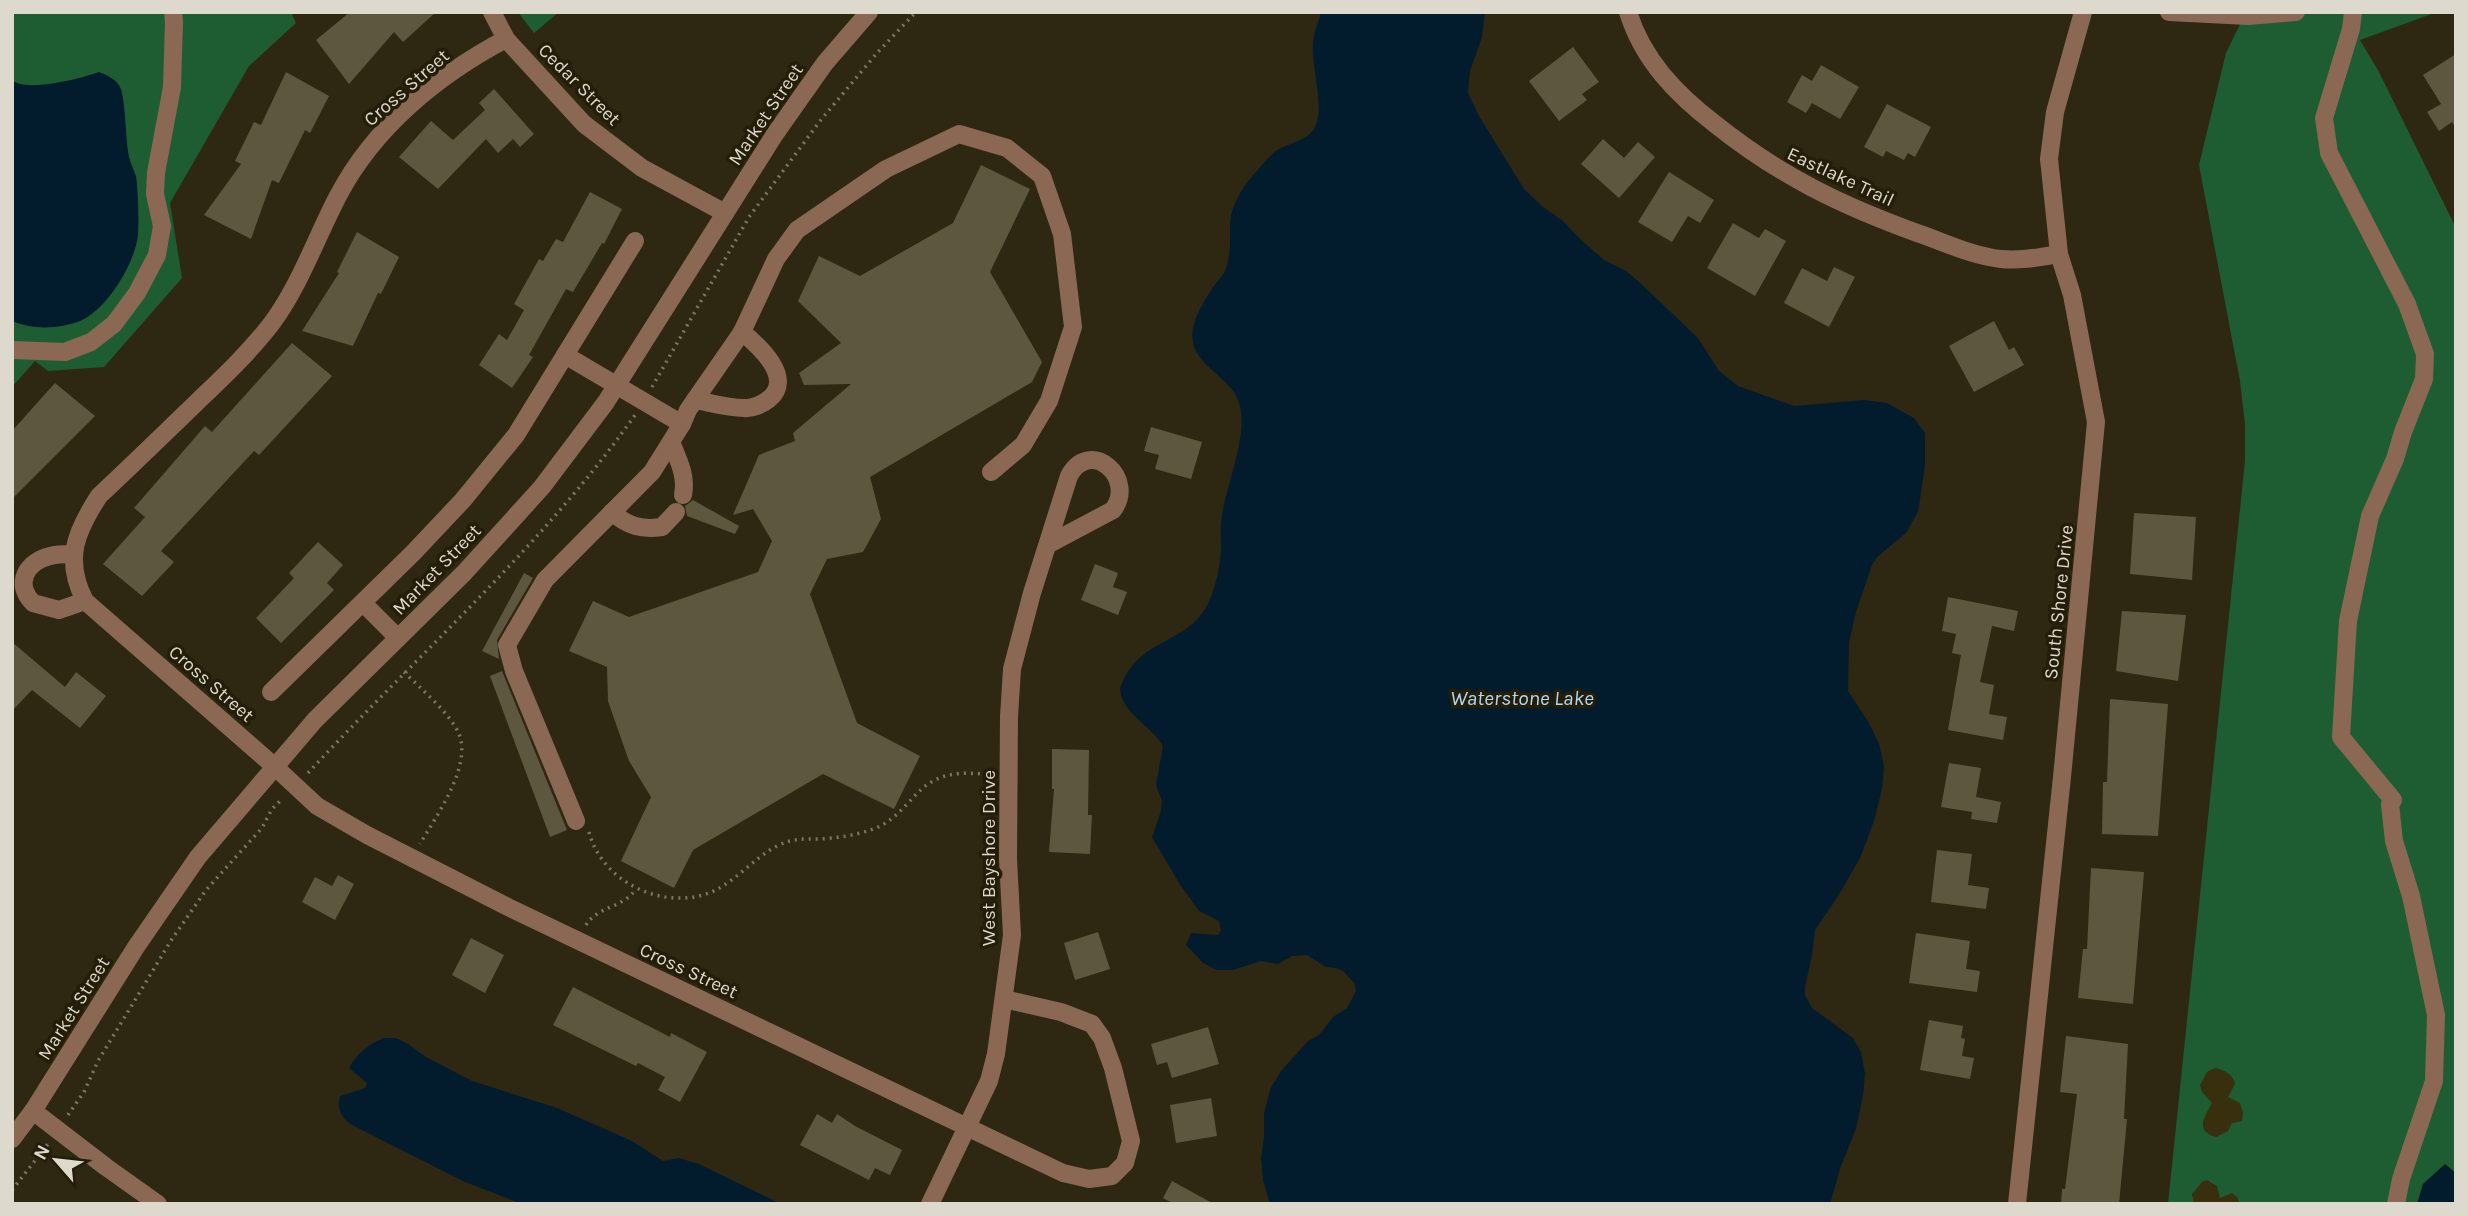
<svg xmlns="http://www.w3.org/2000/svg" width="2468" height="1216" font-family="Karla,sans-serif">
	<style>
		.green { fill: #1e5d31 }
		.sand { fill: #372f0e }
		.water { fill: #021c2d }
		.building { fill: #5d5740 }
		.lines { fill: none; stroke-linecap: round; stroke-linejoin: round }
		.path { stroke: #7c7766; stroke-width: 3.5; stroke-dasharray: 2 5; stroke-linecap: butt }
		.minor { stroke: #8a6853; stroke-width: 18 }
		.labels { text-anchor: middle; stroke-width: 7; stroke-linejoin: round; paint-order: stroke }
		.street-label { font-size: 19px; fill: #ddd9cc; stroke: #241e09 }
		.water-label { font-size: 21px; font-style: italic; fill: #afd7f5; stroke: #241e09 }
	</style>
	<rect width="100%" height="100%" fill="#2e2813"/>
	<g class="green">
		<path d="M12 12H291L296 23 249 66 170 203 182 278 104 367 48 371 35 361 12 387Z"/>
		<path d="M518 12H559L534 33Z"/>
		<path d="M2246 12H2437L2360 40 2379 72 2456 228V1204H2168L2245 461V424L2240 381 2199 165 2226 53Z"/>
	</g>
	<g class="sand">
		<path d="M2215 1068C2224 1070 2233 1074 2235 1084L2228 1097 2240 1103 2243 1113 2242 1121 2232 1123 2228 1131 2216 1137C2194 1131 2205 1116 2212 1103L2202 1092 2200 1085 2207 1072Z"/>
		<path d="M2207 1180 2217 1186 2220 1198 2232 1193 2237 1197 2240 1204H2194L2192 1194 2202 1182Z"/>
	</g>
	<g class="water">
		<path d="M1321 12H1485L1482 37 1470 71 1468 93 1479 116 1524 189 1542 206 1563 221 1580 239 1604 260 1626 271 1637 280 1698 338 1719 371 1738 386 1794 406 1864 400 1887 403 1914 418 1925 433V466L1918 512 1906 533 1877 557 1872 565 1856 612 1849 642 1848 691 1869 723 1879 744 1884 766 1882 789 1874 821 1860 858 1837 898 1815 930 1812 955 1805 987V995L1812 1008 1853 1038 1861 1052 1865 1074 1863 1096 1856 1129 1841 1166 1830 1204H1270L1263 1180 1261 1158 1264 1138V1113L1271 1087 1282 1070 1308 1041 1319 1035 1333 1017 1347 1008 1356 991 1354 983 1343 971 1336 968 1326 967 1307 955 1292 956 1278 964 1261 961 1233 970H1217L1203 963 1186 945 1191 933 1218 935 1221 931 1219 921 1199 911 1179 883 1152 837 1161 811 1162 801 1156 785 1163 746C1152 726 1122 714 1120 689 1138 633 1194 648 1212 594 1217 580 1221 562 1221 547 1221 536 1220 526 1222 515 1227 483 1247 439 1240 406 1233 374 1186 366 1193 328 1196 314 1206 297 1214 286 1218 280 1224 275 1226 268 1231 254 1230 240 1230 226 1230 207 1242 188 1254 174 1261 167 1268 157 1276 151 1288 143 1308 141 1315 127 1325 108 1311 66 1313 43 1313 32 1319 23 1321 12Z"/>
		<path d="M99 72C107 75 116 79 120 87 125 96 126 138 128 151 129 160 133 168 136 176 138 187 139 223 138 235 135 263 107 310 80 321 59 329 33 330 12 321V80C25 93 83 78 99 72Z"/>
		<path d="M384 1038H396L408 1044 426 1057 472 1081 557 1108 632 1141 663 1161 679 1158 699 1164 781 1204H522L465 1182 354 1126C342 1120 336 1109 340 1096L365 1088 367 1083 349 1068C356 1054 370 1043 384 1038Z"/>
		<path d="M2445 1164 2456 1173V1204H2417L2423 1184Z"/>
	</g>
	<g class="building">
		<path d="M350 12H436L403 42 394 32 349 84 316 40Z"/>
		<path d="M1573 47 1599 82 1582 94 1587 100 1559 121 1529 81Z"/>
		<path d="M2456 54V128L2452 122 2439 131 2427 112 2441 104 2423 75Z"/>
		<path d="M1821 65 1859 87 1840 119 1812 103 1806 113 1787 102 1802 75 1812 81Z"/>
		<path d="M286 72 329 96 310 133 305 130 279 183 272 180 251 239 204 215 241 164 235 161 254 122 261 125Z"/>
		<path d="M494 89 534 134 520 147 513 139 498 153 486 139 438 189 399 157 431 121 453 140 485 110 479 103Z"/>
		<path d="M1887 104 1931 127 1915 157 1908 153 1904 160 1886 151 1883 157 1864 147Z"/>
		<path d="M1603 139 1624 158 1638 142 1655 157 1619 198 1581 164Z"/>
		<path d="M981 165 1030 189 990 272 1042 362 1032 382 870 477 881 519 863 552 827 559 810 594 857 723 920 756 894 809 823 774 693 850 674 888 621 861 651 797 629 761 608 701 607 667 569 651 593 601 629 617 758 572 772 541 753 509 733 515 759 455 795 441 793 433 851 384 804 385 799 373 841 343 798 301 819 256 860 276 953 223Z"/>
		<path d="M1669 172 1714 200 1700 223 1688 216 1672 242 1638 222Z"/>
		<path d="M590 192 622 209 604 244 602 243 573 292 566 289 529 355 533 357 512 388 479 365 499 334 507 340 524 310 514 304 539 259 543 261 556 239 563 242Z"/>
		<path d="M1733 223 1759 238 1765 229 1786 241 1755 296 1707 268Z"/>
		<path d="M357 232 399 257 381 294 378 293 353 346 302 331 339 273 337 272Z"/>
		<path d="M1834 267 1855 277 1829 327 1784 303 1802 268 1827 281Z"/>
		<path d="M1994 321 2009 350 2014 347 2024 365 1974 392 1949 346Z"/>
		<path d="M292 343 332 376 259 455 254 451 161 551 174 562 142 596 103 564 145 517 134 508 205 426 212 432Z"/>
		<path d="M55 383 95 416 12 499V431Z"/>
		<path d="M1151 427 1202 442 1191 479 1155 469 1159 455 1144 451Z"/>
		<path d="M693 500 739 526 735 534 687 516 685 506Z"/>
		<path d="M2134 513 2196 517 2192 580 2130 574Z"/>
		<path d="M318 542 343 565 327 583 334 590 281 643 256 618 294 578 289 573Z"/>
		<path d="M1095 564 1118 573 1113 587 1127 592 1118 615 1081 600Z"/>
		<path d="M524 573 533 578 497 640 499 659 482 651Z"/>
		<path d="M1948 597 2018 611 2014 631 1992 626 1980 682 1994 685 1989 714 2007 717 2003 740 1948 730 1961 655 1952 653 1956 634 1942 631Z"/>
		<path d="M2122 611 2186 615 2178 681 2116 671Z"/>
		<path d="M12 642 65 687 76 672 106 696 80 728 32 690 12 711Z"/>
		<path d="M502 671 567 830 550 837 490 676Z"/>
		<path d="M2110 699 2168 704 2158 836 2102 834 2103 782H2107Z"/>
		<path d="M1052 749 1089 750 1088 815H1092L1090 854 1049 852 1054 789H1052Z"/>
		<path d="M1949 763 1981 768 1976 797 2001 802 1997 823 1971 819 1972 812 1941 807Z"/>
		<path d="M1937 850 1972 854 1968 885 1989 888 1986 909 1931 902Z"/>
		<path d="M2091 868 2144 872 2133 1004 2078 998 2083 949H2087Z"/>
		<path d="M338 875 354 884 335 920 302 902 315 877 332 886Z"/>
		<path d="M1098 932 1110 969 1075 980 1064 943Z"/>
		<path d="M1916 933 1970 941 1966 969 1980 971 1977 992 1909 983Z"/>
		<path d="M471 938 504 955 485 993 452 975Z"/>
		<path d="M573 987 670 1037 671 1033 707 1052 680 1102 658 1090 665 1077 638 1063 636 1066 553 1025Z"/>
		<path d="M1929 1020 1963 1026 1961 1038 1965 1039 1962 1056 1974 1058 1970 1079 1920 1070Z"/>
		<path d="M1208 1027 1219 1064 1172 1078 1167 1062 1157 1065 1151 1044Z"/>
		<path d="M2066 1036 2128 1044 2124 1119H2127L2119 1204H2061L2062 1189H2065L2077 1094 2060 1092Z"/>
		<path d="M1211 1098 1217 1136 1176 1143 1170 1105Z"/>
		<path d="M817 1114 832 1123 837 1114 855 1126 902 1150 890 1175 875 1168 869 1180 800 1145Z"/>
		<path d="M1172 1181 1214 1204H1174L1163 1198Z"/>
	</g>
	<g class="lines">
		<g class="path">
			<path d="M652 387 749 217 820 121 877 53 916 12"/>
			<path d="M404 672C420 688 450 713 459 734 472 767 436 816 420 844"/>
			<path d="M308 773C417 655 542 547 635 415"/>
			<path d="M589 832C601 879 656 908 703 895 732 887 752 858 779 845 793 838 805 839 820 839 838 838 857 835 873 829 902 819 912 791 935 780 952 771 975 773 993 775"/>
			<path d="M586 925C598 906 623 908 636 889"/>
			<path d="M68 1115 84 1092 98 1061 172 939 206 890 262 828 272 809 283 798"/>
			<path d="M12 1190 48 1144"/>
		</g>
		<g class="minor">
			<path d="M492 12 506 39 584 124 642 168 725 213"/>
			<path d="M1628 12C1643 60 1676 94 1715 124 1780 176 1842 206 1920 234 1946 243 1973 256 2001 259 2021 261 2040 257 2059 254"/>
			<path d="M2169 12 2248 16 2296 12"/>
			<path d="M2353 12 2351 29 2324 118 2329 153 2407 304 2425 354 2424 379 2403 432 2395 459 2370 516 2348 621 2341 737 2393 800 2390 804 2394 841 2411 896 2436 1015 2434 1081 2401 1179 2396 1204"/>
			<path d="M506 39C438 75 374 127 338 196 316 238 300 285 272 323 249 353 222 378 195 404 163 435 131 466 99 496 75 533 64 560 85 601L274 766 317 806 367 835 508 907 1063 1173 1089 1179 1112 1176 1125 1163 1131 1141 1113 1068 1102 1038 1092 1024 1061 1012 1004 999"/>
			<path d="M12 350 65 352 91 342 114 324 137 293 157 255 162 226 155 194 156 173 172 87 174 22 173 12"/>
			<path d="M565 355 682 424 688 410 742 332 776 259 797 230 886 169 959 134 1007 148 1042 176 1062 234 1073 327 1049 401 1023 445 991 472"/>
			<path d="M695 400C711 403 728 408 744 408 752 409 763 404 769 399 795 378 758 345 742 332"/>
			<path d="M671 442C678 459 687 476 683 495"/>
			<path d="M612 512C627 526 642 530 662 527L676 512"/>
			<path d="M73 554C65 554 57 554 50 556 26 562 14 584 33 603L59 610 85 601"/>
			<path d="M363 603 398 638"/>
			<path d="M271 692 413 553 463 500 516 435 635 241"/>
			<path d="M576 821 514 671 507 645 545 580 652 472 682 424"/>
			<path d="M33 1111 106 1167 158 1204"/>
			<path d="M12 1139 33 1111 136 947 198 857 315 720 464 573 542 487 606 402 775 134 825 63 869 12"/>
			<path d="M930 1204 989 1081 996 1054 1012 935 1008 859 1009 717 1012 669 1032 593 1069 476C1090 437 1137 478 1113 510L1049 544"/>
			<path d="M2017 1204 2062 777 2096 422 2072 295 2059 254 2049 159 2055 112 2083 12"/>
		</g>
	</g>
	<g class="labels">
		<g class="street-label">
			<text transform="translate(580 84) rotate(45)" y="7">Cedar Street</text>
			<text transform="translate(406 87) rotate(-41)" y="7">Cross Street</text>
			<text transform="translate(765 114) rotate(-56)" y="7">Market Street</text>
			<text transform="translate(1841 176) rotate(25)" y="7">Eastlake Trail</text>
			<text transform="translate(436 569) rotate(-46)" y="7">Market Street</text>
			<text transform="translate(2058 602) rotate(-84)" y="7">South Shore Drive</text>
			<text transform="translate(212 683) rotate(41)" y="7">Cross Street</text>
			<text transform="translate(988 858) rotate(-90)" y="7">West Bayshore Drive</text>
			<text transform="translate(689 970) rotate(25)" y="7">Cross Street</text>
			<text transform="translate(73 1008) rotate(-58)" y="7">Market Street</text>
		</g>
		<g class="water-label">
			<text x="1522" y="705">Waterstone Lake</text>
		</g>
	</g>
	<rect width="2468" height="1216" fill="none" stroke="#ddd9cc" stroke-width="28"/>
	<g transform="translate(56 1160) rotate(298)" stroke="#241e09" stroke-width="5" paint-order="stroke">
	<path d="M0-5L12 26L0 18L-12 26Z" fill="#ddd9cc"/>
	<text y="-10" font-size="19" font-weight="bold" text-anchor="middle" fill="#ddd9cc">N</text>
	</g>
</svg>
